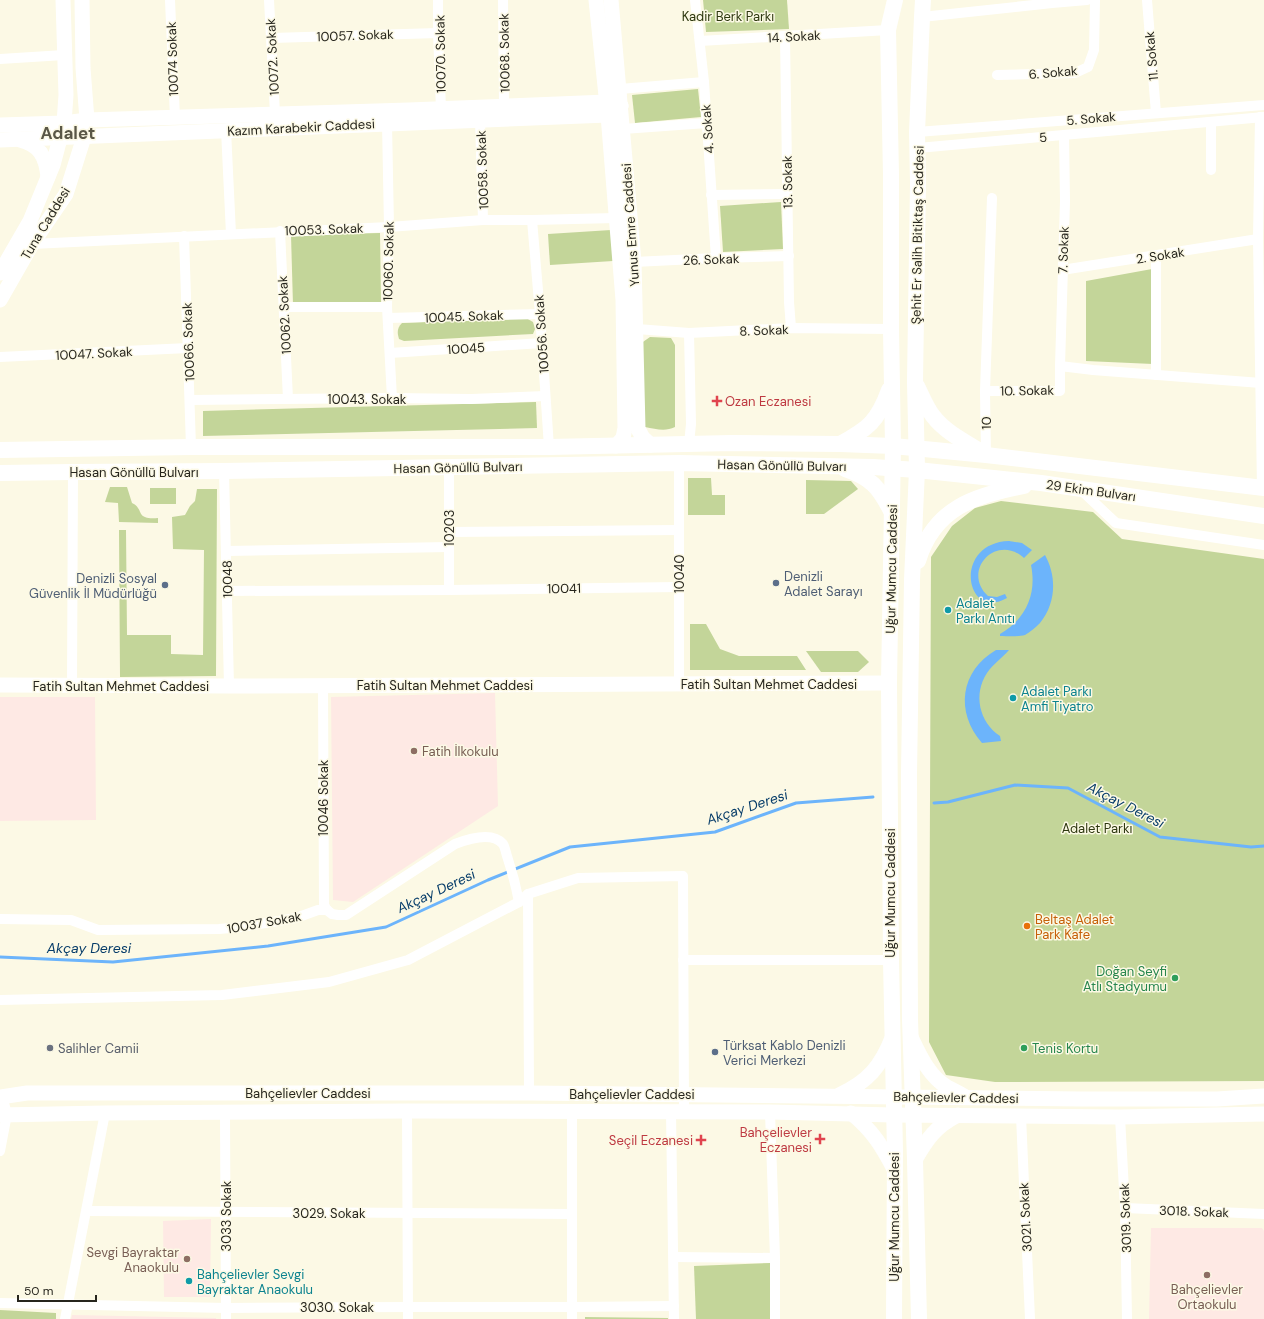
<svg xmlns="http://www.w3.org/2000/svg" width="1264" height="1319" font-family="'DM Sans',sans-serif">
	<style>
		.education { fill: #fee9e4 }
		.green { fill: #c3d599 }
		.water { fill: #6cb4fb }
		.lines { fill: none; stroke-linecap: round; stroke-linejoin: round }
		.stream { stroke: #6cb4fb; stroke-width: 3 }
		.street { stroke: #fff; stroke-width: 10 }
		.secondary { stroke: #fff; stroke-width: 15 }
		.primary { stroke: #fff; stroke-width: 16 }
		.health-dot { fill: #e0444e; stroke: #fcf9e5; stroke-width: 1.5 }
		.service-dot { fill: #5c6f8a; stroke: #fcf9e5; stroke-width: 1.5 }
		.culture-dot { fill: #0f9aa8; stroke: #fcf9e5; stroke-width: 1.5 }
		.education-dot { fill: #8d6e63; stroke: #fcf9e5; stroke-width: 1.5 }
		.food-dot { fill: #e8710a; stroke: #fcf9e5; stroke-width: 1.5 }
		.leisure-dot { fill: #2e9e5b; stroke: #fcf9e5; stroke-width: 1.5 }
		.worship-dot { fill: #6b7280; stroke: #fcf9e5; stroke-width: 1.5 }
		.labels { text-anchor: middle; stroke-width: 3; stroke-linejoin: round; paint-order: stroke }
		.park-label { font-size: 13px; fill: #2e3810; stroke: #fcf9e5 }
		.street-label { font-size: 13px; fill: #26251d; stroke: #fcf9e5 }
		.health-label { font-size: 13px; fill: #be3a42; stroke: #fcf9e5; text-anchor: end }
		.service-label { font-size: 13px; fill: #4e5e75; stroke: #fcf9e5; text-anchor: start }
		.culture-label { font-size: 13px; fill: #0d838f; stroke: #fcf9e5; text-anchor: start }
		.education-label { font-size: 13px; fill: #785e54; stroke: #fcf9e5; text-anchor: start }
		.food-label { font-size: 13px; fill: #c56008; stroke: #fcf9e5; text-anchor: start }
		.leisure-label { font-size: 13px; fill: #27864d; stroke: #fcf9e5; text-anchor: end }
		.worship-label { font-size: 13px; fill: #5b616d; stroke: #fcf9e5; text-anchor: start }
		.water-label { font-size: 14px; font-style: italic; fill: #063c69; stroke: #fcf9e5 }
		.district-label { font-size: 17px; font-weight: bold; fill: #5a5746; stroke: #fcf9e5 }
	</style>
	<rect width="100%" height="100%" fill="#fcf9e5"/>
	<g class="education">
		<path d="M495 693 498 806 353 902 333 900 331 697Z"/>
		<path d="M0 697H95L96 820 0 821Z"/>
		<path d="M211 1219 210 1297H164L163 1221Z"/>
		<path d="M1151 1228H1262L1264 1231V1319H1149Z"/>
		<path d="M72 1315 216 1318V1319H71Z"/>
	</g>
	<g class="green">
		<path d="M703 0H787L789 29 706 32Z"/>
		<path d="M698 89 701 117 635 123 632 95Z"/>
		<path d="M781 202 783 249 723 252 720 206Z"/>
		<path d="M611 230 613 261 550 265 548 234Z"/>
		<path d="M380 233 381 303 293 305 291 235Z"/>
		<path d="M1152 269 1153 364 1086 361V281Z"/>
		<path d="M526 318 533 322 535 329 533 334 404 341 399 339C397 332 397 328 402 323Z"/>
		<path d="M650 337 671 338 675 345V427C665 432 656 429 645 427L640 344Z"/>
		<path d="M536 402 537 428 203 436V411Z"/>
		<path d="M688 478H711L712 495H725V515H688Z"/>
		<path d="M806 480 851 481 858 489 824 514H806Z"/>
		<path d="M110 487H127L132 503C145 509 134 520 158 518V523L119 522 118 503 105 502Z"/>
		<rect x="150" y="488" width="26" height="16"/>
		<path d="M197 489H217L216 676 120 677 119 530H126L127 635H171V654L203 655 204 550 173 549 172 517 185 515 190 506 195 501Z"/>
		<path d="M1001 501 1093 512 1122 539 1264 559V1081L995 1082 946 1075 929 1042 931 557 952 526 975 508Z"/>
		<path d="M690 624H706L720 649 739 656H797L806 670H690Z"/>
		<path d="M806 651H858L869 662 858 672H821Z"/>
		<path d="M770 1263 772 1319H696L694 1266Z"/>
		<path d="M0 1310 56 1313V1319H0Z"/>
		<path d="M585 1317 668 1318V1319H585Z"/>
	</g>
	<g class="water">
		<path d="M1009 541 1022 543 1032 550 1024 558C996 533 961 571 988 596L997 597 1005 594 1007 598C965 622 952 543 1009 541Z"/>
		<path d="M1045 555C1057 577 1056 603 1040 623 1036 627 1030 632 1025 635 1018 637 1007 636 1000 636V634C1026 619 1037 594 1031 565Z"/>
		<path d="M996 650H1009C1002 658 993 664 987 673 973 694 979 722 1000 736L1001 741 982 743C955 712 960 671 996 650Z"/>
	</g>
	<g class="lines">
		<g class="stream">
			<path d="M934 803 948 802 1015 785 1068 788 1160 837 1251 847 1264 846"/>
			<path d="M0 957 113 962 268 946 386 927 488 880 570 847 715 832 796 803 873 797"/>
		</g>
		<g class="street">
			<path d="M170 0 175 118"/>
			<path d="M269 0 275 114"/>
			<path d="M438 0V33L441 109"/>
			<path d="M503 0 504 106"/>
			<path d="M695 0 704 82 716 258"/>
			<path d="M1147 0 1156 113"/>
			<path d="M922 17 1052 3 1087 0"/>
			<path d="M785 36 789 302 791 328"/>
			<path d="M272 38 438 33"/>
			<path d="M700 41 888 30"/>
			<path d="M0 59 64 55"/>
			<path d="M997 75 1075 73 1088 67 1094 50 1095 0"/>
			<path d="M620 89 704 82"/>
			<path d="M1260 117 1258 239 1262 488"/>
			<path d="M480 120 483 220"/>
			<path d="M387 123 389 227 387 307 392 398"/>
			<path d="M623 129 707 123"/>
			<path d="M226 130 231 234"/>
			<path d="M917 132 1264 105"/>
			<path d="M918 148 1264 117"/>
			<path d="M1211 170V122"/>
			<path d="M711 195 787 194"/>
			<path d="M992 198 985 391H1060V366L1093 370 1261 383"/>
			<path d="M532 220 540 314 549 447"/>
			<path d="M280 231 288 399"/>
			<path d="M184 236 191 447"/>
			<path d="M32 244 389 227 483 220H532L616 218"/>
			<path d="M634 262 716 258 789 256"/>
			<path d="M1062 270 1258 239"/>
			<path d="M283 307H387"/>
			<path d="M388 318 540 314"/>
			<path d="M637 329 689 333 791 328 891 329"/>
			<path d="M390 353 542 343"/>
			<path d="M0 357 188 348"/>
			<path d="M1060 366 1065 201 1064 135"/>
			<path d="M1156 375V255"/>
			<path d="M985 391 986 455"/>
			<path d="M190 400 392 398 471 399 545 396"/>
			<path d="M689 444 691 424 689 333"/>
			<path d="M449 467V590"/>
			<path d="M224 471 229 686"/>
			<path d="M1080 489 1116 523 1264 545"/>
			<path d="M449 532 679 530"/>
			<path d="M226 551 449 547"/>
			<path d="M227 591 449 590 679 587"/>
			<path d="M323 685 324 905 327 910"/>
			<path d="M679 685V463"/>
			<path d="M72 686 73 472"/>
			<path d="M528 894 529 1093"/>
			<path d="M0 919 71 920 98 930 219 929 242 927 296 918 318 910H327L332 914 338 915H346L455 844C468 839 492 831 503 844 505 847 506 853 507 856 512 871 516 886 519 902"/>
			<path d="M683 960H891"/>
			<path d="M0 1000 222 995 329 982 408 960 519 902 528 894 578 878 683 876 684 1112"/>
			<path d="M407 1111 408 1319"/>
			<path d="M671 1111 674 1319"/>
			<path d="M770 1112 775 1258V1319"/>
			<path d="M225 1113 226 1319"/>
			<path d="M1021 1116 1030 1319"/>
			<path d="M1120 1117 1125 1208 1127 1319"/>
			<path d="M0 1151 7 1114 2 1096"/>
			<path d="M1125 1208 1264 1214"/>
			<path d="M87 1211 572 1214"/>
			<path d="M674 1257 775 1258"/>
			<path d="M0 1303 226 1308 408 1307H572L674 1306"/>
			<path d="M65 1319 105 1113"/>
			<path d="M572 1319V1111"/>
		</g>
		<g class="secondary">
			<path d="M596 0 608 115 623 300 625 428 623 438 616 446"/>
			<path d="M611 0 634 262 638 429 643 438 651 445"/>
			<path d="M0 125 64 123 87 120 409 110 607 102 621 106"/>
			<path d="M0 140 608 115 621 106"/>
			<path d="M20 140C40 145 46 157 48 177"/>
			<path d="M0 273 30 221 53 165 64 123 66 95 63 0"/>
			<path d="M0 300 32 244 66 194 84 137 87 120 83 68 82 0"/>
			<path d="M0 685 229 686 889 683"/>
			<path d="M911 1037C920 1056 929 1076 947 1087 953 1090 959 1093 964 1096"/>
			<path d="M839 1095C868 1082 881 1066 892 1038"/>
			<path d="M0 1097 27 1093H529L1081 1099H1217L1264 1096"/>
			<path d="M851 1113C873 1131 882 1146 895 1171"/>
			<path d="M0 1115 105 1113 407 1111 770 1112 893 1115 1120 1117 1264 1114"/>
			<path d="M915 1160C927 1139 936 1126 958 1115"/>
		</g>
		<g class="primary">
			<path d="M917 386C922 396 926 407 933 416 946 433 966 442 983 453"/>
			<path d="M840 444C868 429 878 421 889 390"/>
			<path d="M0 450 191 447H549L732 443 840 444 893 446 986 455 1264 488"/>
			<path d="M845 469C871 478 879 487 891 511"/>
			<path d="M0 473 73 472 224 471 679 463 873 467 917 470 1041 483 1264 516"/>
			<path d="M918 561C934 508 975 495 1024 486"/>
			<path d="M894 1319 895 1152 891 960 889 683 893 446 891 329V175L888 30 895 0"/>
			<path d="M919 1319 915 1160 910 1020 909 774 912 580 917 470 915 382 918 183 917 132 922 17 923 0"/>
		</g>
	</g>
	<g class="health-dot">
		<path d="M715 395h4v4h4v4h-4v4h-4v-4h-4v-4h4z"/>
		<path d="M818 1133h4v4h4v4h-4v4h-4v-4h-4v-4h4z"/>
		<path d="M699 1134h4v4h4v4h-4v4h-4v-4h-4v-4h4z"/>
	</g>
	<g class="service-dot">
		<circle cx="776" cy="583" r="4"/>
		<circle cx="165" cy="585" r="4"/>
		<circle cx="715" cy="1052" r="4"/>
	</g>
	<g class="culture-dot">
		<circle cx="948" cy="610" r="4"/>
		<circle cx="1013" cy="698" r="4"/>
		<circle cx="189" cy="1281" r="4"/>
	</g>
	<g class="education-dot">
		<circle cx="414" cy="751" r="4"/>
		<circle cx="187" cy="1259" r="4"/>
		<circle cx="1207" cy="1275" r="4"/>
	</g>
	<circle class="food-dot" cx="1027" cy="926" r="4"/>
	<g class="leisure-dot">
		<circle cx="1175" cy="978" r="4"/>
		<circle cx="1024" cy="1048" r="4"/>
	</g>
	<circle class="worship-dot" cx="50" cy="1048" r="4"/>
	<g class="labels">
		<g class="park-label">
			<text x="728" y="21">Kadir Berk Parkı</text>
			<text x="1097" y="833">Adalet Parkı</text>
		</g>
		<g class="street-label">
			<text transform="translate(355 35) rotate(-2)" y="5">10057. Sokak</text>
			<text transform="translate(794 36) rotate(-3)" y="5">14. Sokak</text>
			<text transform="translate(504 53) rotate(-91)" y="5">10068. Sokak</text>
			<text transform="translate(440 54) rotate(-91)" y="5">10070. Sokak</text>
			<text transform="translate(1151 56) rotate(-95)" y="5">11. Sokak</text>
			<text transform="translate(272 57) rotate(-93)" y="5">10072. Sokak</text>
			<text transform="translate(172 59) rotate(-92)" y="5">10074 Sokak</text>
			<text transform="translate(1053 72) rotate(-5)" y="5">6. Sokak</text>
			<text transform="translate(1091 118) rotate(-5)" y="5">5. Sokak</text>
			<text transform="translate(301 127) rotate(-3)" y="5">Kazım Karabekir Caddesi</text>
			<text transform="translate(707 129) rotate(-94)" y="5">4. Sokak</text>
			<text transform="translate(1043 137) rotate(-5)" y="5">5</text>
			<text transform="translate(482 170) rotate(-92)" y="5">10058. Sokak</text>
			<text transform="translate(787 182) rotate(-91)" y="5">13. Sokak</text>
			<text transform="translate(45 223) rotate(-59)" y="5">Tuna Caddesi</text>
			<text transform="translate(630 225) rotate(-94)" y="5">Yunus Emre Caddesi</text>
			<text transform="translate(324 229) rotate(-2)" y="5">10053. Sokak</text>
			<text transform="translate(917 235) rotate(-89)" y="5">Şehit Er Salih Bitiktaş Caddesi</text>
			<text transform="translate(1063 250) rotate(-88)" y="5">7. Sokak</text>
			<text transform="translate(1160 255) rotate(-9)" y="5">2. Sokak</text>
			<text transform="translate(711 259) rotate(-2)" y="5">26. Sokak</text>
			<text transform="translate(388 261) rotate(-89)" y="5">10060. Sokak</text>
			<text transform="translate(284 315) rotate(-93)" y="5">10062. Sokak</text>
			<text transform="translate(464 316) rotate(-2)" y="5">10045. Sokak</text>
			<text transform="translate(764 330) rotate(-2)" y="5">8. Sokak</text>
			<text transform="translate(541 334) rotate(-94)" y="5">10056. Sokak</text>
			<text transform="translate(188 342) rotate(-92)" y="5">10066. Sokak</text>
			<text transform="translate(466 348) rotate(-4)" y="5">10045</text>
			<text transform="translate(94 353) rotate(-3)" y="5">10047. Sokak</text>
			<text transform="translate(1027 390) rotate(-1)" y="5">10. Sokak</text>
			<text x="367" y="404">10043. Sokak</text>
			<text transform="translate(986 423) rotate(-91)" y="5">10</text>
			<text transform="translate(782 465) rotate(1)" y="5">Hasan Gönüllü Bulvarı</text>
			<text transform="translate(458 467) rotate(-1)" y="5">Hasan Gönüllü Bulvarı</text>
			<text x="134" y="477">Hasan Gönüllü Bulvarı</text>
			<text transform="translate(1091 490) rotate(8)" y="5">29 Ekim Bulvarı</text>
			<text transform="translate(449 528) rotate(-90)" y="5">10203</text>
			<text transform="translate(891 569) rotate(-89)" y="5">Uğur Mumcu Caddesi</text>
			<text transform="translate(679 574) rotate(-90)" y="5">10040</text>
			<text transform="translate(227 579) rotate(-91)" y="5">10048</text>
			<text transform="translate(564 588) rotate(-1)" y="5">10041</text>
			<text x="769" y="689">Fatih Sultan Mehmet Caddesi</text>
			<text x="445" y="690">Fatih Sultan Mehmet Caddesi</text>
			<text x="121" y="691">Fatih Sultan Mehmet Caddesi</text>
			<text transform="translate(323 798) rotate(-90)" y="5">10046 Sokak</text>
			<text transform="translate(890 893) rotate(-90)" y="5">Uğur Mumcu Caddesi</text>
			<text transform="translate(264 922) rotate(-10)" y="5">10037 Sokak</text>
			<text x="308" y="1098">Bahçelievler Caddesi</text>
			<text x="632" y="1099">Bahçelievler Caddesi</text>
			<text transform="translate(956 1097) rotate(1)" y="5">Bahçelievler Caddesi</text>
			<text transform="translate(1194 1211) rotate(2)" y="5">3018. Sokak</text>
			<text x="329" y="1218">3029. Sokak</text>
			<text transform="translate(226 1216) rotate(-90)" y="5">3033 Sokak</text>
			<text transform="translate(894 1217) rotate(-90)" y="5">Uğur Mumcu Caddesi</text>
			<text transform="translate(1025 1217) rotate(-93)" y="5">3021. Sokak</text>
			<text transform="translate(1125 1218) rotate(-92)" y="5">3019. Sokak</text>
			<text x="337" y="1312">3030. Sokak</text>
		</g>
		<g class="health-label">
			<text x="725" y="406" text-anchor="start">Ozan Eczanesi</text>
			<text x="812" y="1137">Bahçelievler<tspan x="812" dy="15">Eczanesi</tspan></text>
			<text x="693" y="1145">Seçil Eczanesi</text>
		</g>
		<g class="service-label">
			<text x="784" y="581">Denizli<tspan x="784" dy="15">Adalet Sarayı</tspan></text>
			<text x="157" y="583" text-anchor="end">Denizli Sosyal<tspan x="157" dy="15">Güvenlik İl Müdürlüğü</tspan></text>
			<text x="723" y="1050">Türksat Kablo Denizli<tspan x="723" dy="15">Verici Merkezi</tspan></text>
		</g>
		<g class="culture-label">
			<text x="956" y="608">Adalet<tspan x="956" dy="15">Parkı Anıtı</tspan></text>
			<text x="1021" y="696">Adalet Parkı<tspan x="1021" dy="15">Amfi Tiyatro</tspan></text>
			<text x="197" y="1279">Bahçelievler Sevgi<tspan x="197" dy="15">Bayraktar Anaokulu</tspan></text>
		</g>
		<g class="education-label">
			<text x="422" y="756">Fatih İlkokulu</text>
			<text x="179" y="1257" text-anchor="end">Sevgi Bayraktar<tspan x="179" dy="15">Anaokulu</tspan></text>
			<text x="1207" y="1294" text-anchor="middle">Bahçelievler<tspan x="1207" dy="15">Ortaokulu</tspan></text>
		</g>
		<g class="food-label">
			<text x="1035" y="924">Beltaş Adalet<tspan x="1035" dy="15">Park Kafe</tspan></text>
		</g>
		<g class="leisure-label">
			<text x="1167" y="976">Doğan Seyfi<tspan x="1167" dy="15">Atlı Stadyumu</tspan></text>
			<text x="1032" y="1053" text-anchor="start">Tenis Kortu</text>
		</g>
		<g class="worship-label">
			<text x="58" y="1053">Salihler Camii</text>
		</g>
		<g class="water-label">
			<text transform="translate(1126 805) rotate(27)" y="5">Akçay Deresi</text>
			<text transform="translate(747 807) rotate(-18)" y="5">Akçay Deresi</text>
			<text transform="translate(436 891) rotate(-25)" y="5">Akçay Deresi</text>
			<text x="89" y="953">Akçay Deresi</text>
		</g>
		<g class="district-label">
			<text x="68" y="139">Adalet</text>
		</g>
	</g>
	<path d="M18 1295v6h78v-6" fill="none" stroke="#26251d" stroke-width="2"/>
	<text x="24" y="1295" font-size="12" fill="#26251d" stroke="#fcf9e5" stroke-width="3" paint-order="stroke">50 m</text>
</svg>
